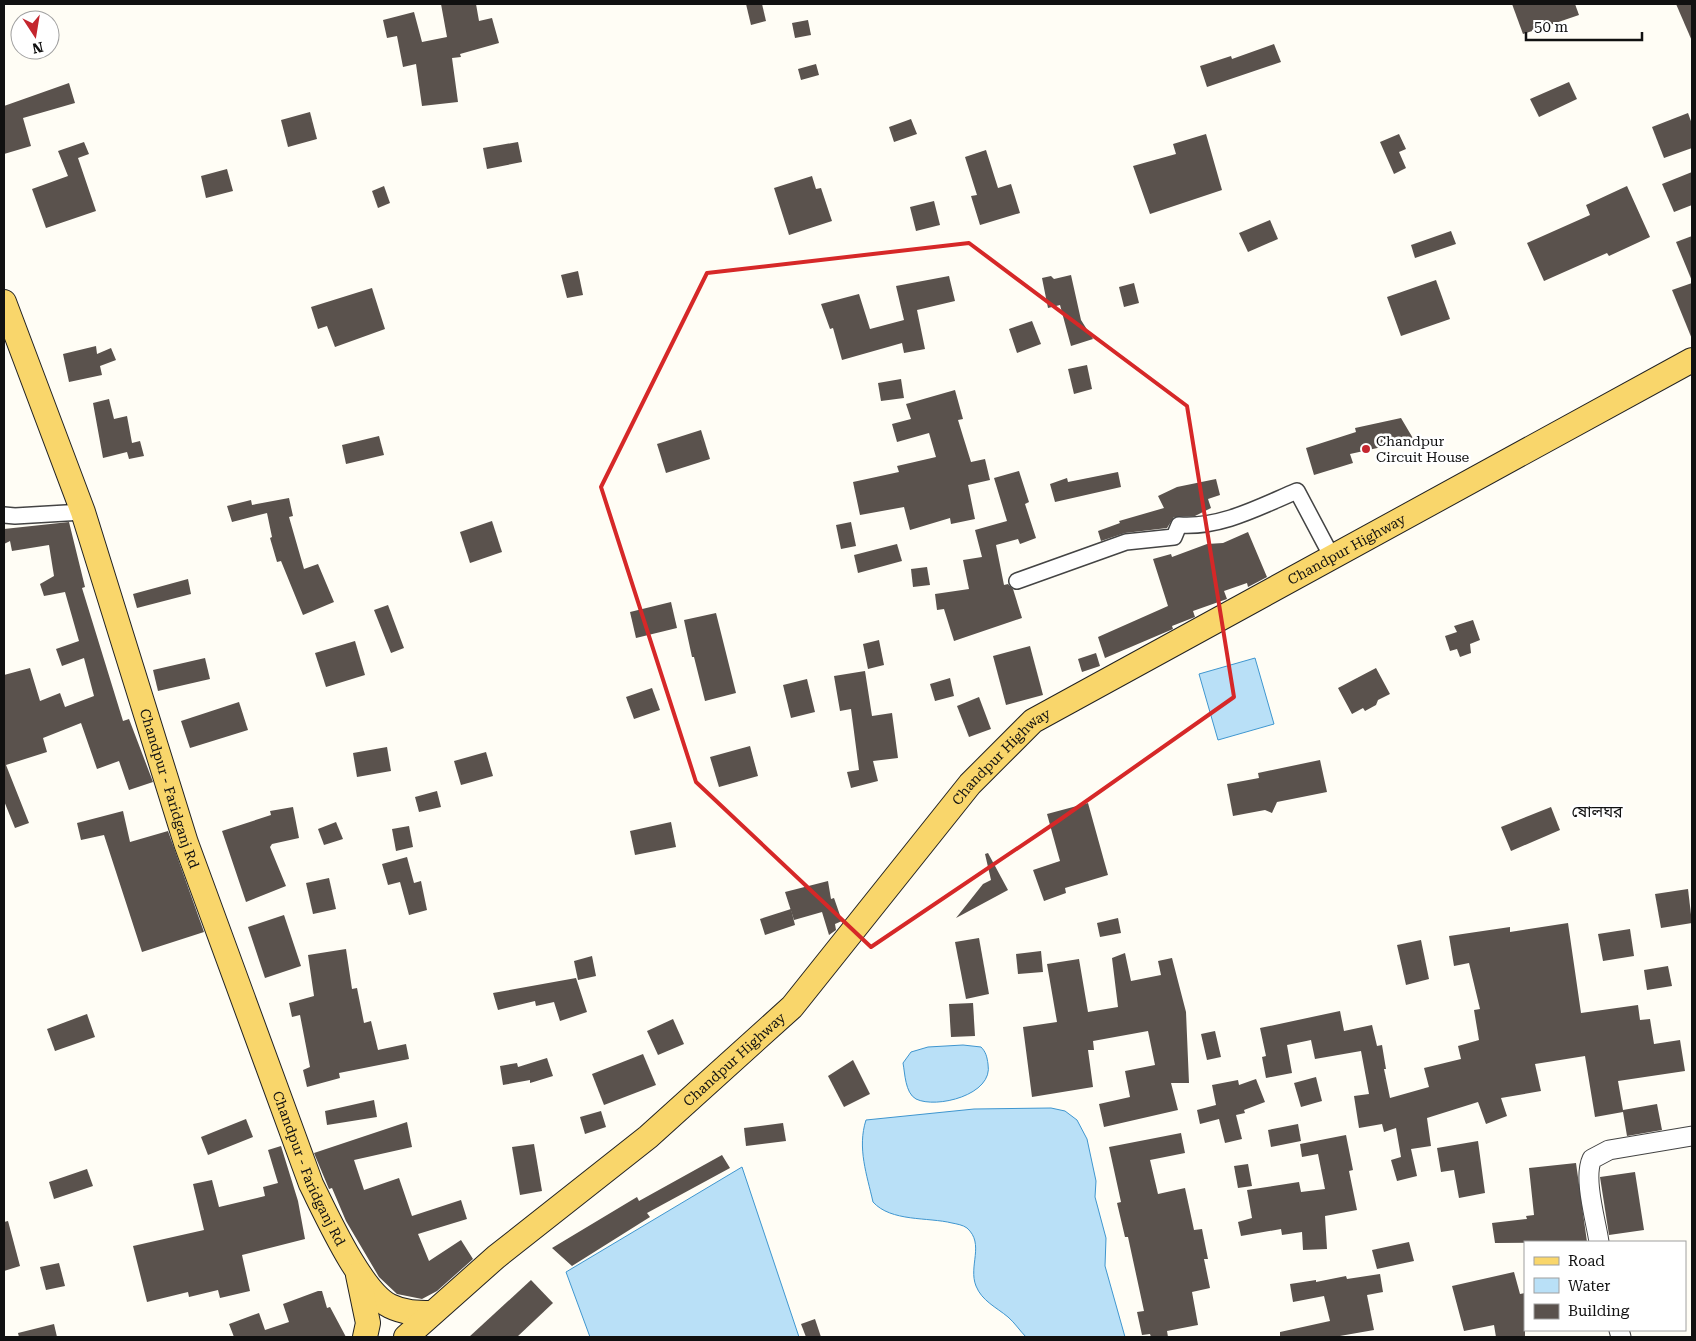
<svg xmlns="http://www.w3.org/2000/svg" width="1696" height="1341" font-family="'Roboto Serif','Noto Sans Bengali',serif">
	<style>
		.water { fill: #b9e0f7; stroke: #3f96cf }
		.building { fill: #5a524d }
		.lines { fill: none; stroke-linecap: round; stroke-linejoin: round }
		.minor-casing { stroke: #444; stroke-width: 18 }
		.tertiary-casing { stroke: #444; stroke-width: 21 }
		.primary-casing { stroke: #222; stroke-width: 26 }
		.minor { stroke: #fff; stroke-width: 15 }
		.tertiary { stroke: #fff; stroke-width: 19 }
		.primary { stroke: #f9d66b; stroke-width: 24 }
		.marked { fill: none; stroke: #d62828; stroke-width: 4; stroke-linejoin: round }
		.poi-dot { fill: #c4262e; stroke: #fff; stroke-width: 2 }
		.labels { text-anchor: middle; stroke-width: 5; stroke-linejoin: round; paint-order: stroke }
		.poi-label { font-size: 14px; fill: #111; stroke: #fff; text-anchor: start }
		.street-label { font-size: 14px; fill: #111; stroke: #fff }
		.quarter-label { font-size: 16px; fill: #111; stroke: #fff }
	</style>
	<rect width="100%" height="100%" fill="#fffdf5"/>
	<g class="water">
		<path d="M1255 658 1274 724 1218 740 1199 674Z"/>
		<path d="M963 1045 981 1047C986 1052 987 1057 988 1064 994 1095 936 1109 916 1099 905 1093 905 1073 903 1063L911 1052 928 1047Z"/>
		<path d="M1051 1108 1065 1111 1077 1120 1087 1139 1096 1181 1095 1197 1106 1238 1105 1266 1125 1337H1026C1020 1331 1015 1323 1008 1317 996 1307 982 1301 976 1286 968 1266 985 1244 967 1228 963 1225 957 1224 952 1223 928 1217 891 1222 873 1202 867 1175 857 1148 866 1120L974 1109Z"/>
		<path d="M742 1167 799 1337H590L566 1272Z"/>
	</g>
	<g class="building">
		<path d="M441 4H476L479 21 492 18 499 43 460 54 461 57 452 58 458 102 422 106 416 64 403 67 397 36 387 38 383 20 414 12 422 42 447 37Z"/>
		<path d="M746 4H762L766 21 751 25Z"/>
		<path d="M1512 4H1575L1579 15 1523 34Z"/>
		<path d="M1676 4H1692V41Z"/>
		<path d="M808 20 811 35 795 38 792 23Z"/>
		<path d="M1274 44 1281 62 1207 87 1200 66 1231 56 1232 59Z"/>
		<path d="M816 64 819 75 801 80 798 69Z"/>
		<path d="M1569 82 1577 99 1539 117 1530 99Z"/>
		<path d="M69 83 75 103 23 118 31 146 4 154V106Z"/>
		<path d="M310 112 317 139 288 147 281 120Z"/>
		<path d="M1688 113 1692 124V148L1664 158 1652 127Z"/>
		<path d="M911 119 917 134 894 142 889 127Z"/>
		<path d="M1206 134 1222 190 1150 214 1133 166 1176 154 1173 144Z"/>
		<path d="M1399 134 1406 149 1399 152 1406 168 1394 174 1380 142Z"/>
		<path d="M84 142 89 154 78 158 96 211 46 228 32 189 68 176 58 151Z"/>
		<path d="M518 142 522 162 487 169 483 148Z"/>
		<path d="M986 150 998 188 1011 184 1020 213 980 225 971 196 977 195 965 157Z"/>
		<path d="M227 169 233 191 206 198 201 176Z"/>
		<path d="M1692 172V205L1674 212 1662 184Z"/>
		<path d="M812 176 816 189 821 188 832 221 789 235 774 188Z"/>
		<path d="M384 186 390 203 378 208 372 191Z"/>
		<path d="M1627 186 1650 237 1609 256 1607 253 1544 281 1527 243 1590 215 1586 205Z"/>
		<path d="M934 201 940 225 916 231 910 207Z"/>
		<path d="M1270 220 1278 239 1248 252 1239 233Z"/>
		<path d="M1451 231 1456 244 1415 258 1411 245Z"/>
		<path d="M1692 236V281L1676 242Z"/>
		<path d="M578 271 583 295 567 298 561 275Z"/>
		<path d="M1071 275 1081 320 1093 339 1071 346 1060 305 1048 308 1042 278 1051 276 1054 279Z"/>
		<path d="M949 276 955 301 917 310 925 349 904 353 902 343 842 360 833 328 830 329 821 304 859 294 870 329 904 320 896 286Z"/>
		<path d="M1436 280 1450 319 1401 336 1387 297Z"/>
		<path d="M1134 283 1139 303 1124 307 1119 287Z"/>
		<path d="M1692 283V339L1672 290Z"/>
		<path d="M372 288 385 329 335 347 327 326 318 329 311 307Z"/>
		<path d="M1032 321 1041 344 1017 353 1009 329Z"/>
		<path d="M96 346 97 354 111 348 116 360 100 366 102 375 69 382 63 354Z"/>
		<path d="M1087 365 1092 389 1074 394 1068 369Z"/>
		<path d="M901 379 904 398 881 401 878 383Z"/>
		<path d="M955 390 963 419 958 420 971 462 985 459 990 480 968 485 975 519 951 524 950 518 910 530 904 507 860 515 853 482 899 472 897 466 936 457 929 433 897 442 892 424 911 419 906 404Z"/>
		<path d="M109 399 114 419 127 416 132 443 140 441 144 456 129 459 127 452 103 458 93 403Z"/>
		<path d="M1401 418 1414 440 1350 454 1353 463 1314 475 1306 448 1356 432 1355 428Z"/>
		<path d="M701 430 710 459 666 473 657 444Z"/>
		<path d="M379 436 384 455 346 464 342 445Z"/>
		<path d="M1019 471 1029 502 1025 504 1036 538 1020 544 1018 539 996 545 1004 585 1008 584 1013 589 1022 618 954 641 944 609 937 610 935 594 969 589 963 560 982 557 975 530 1007 521 994 478Z"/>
		<path d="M1118 472 1121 487 1055 502 1050 484 1067 478 1068 482Z"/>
		<path d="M1216 479 1220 495 1208 499 1211 508 1195 516 1174 517 1167 528 1125 533 1101 541 1098 531 1120 523 1119 521 1164 508 1158 496 1177 487Z"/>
		<path d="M289 498 293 516 289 517 304 569 318 564 334 602 303 615 281 561 277 562 270 538 272 537 267 513 232 522 227 506 251 500 252 505Z"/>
		<path d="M492 521 502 552 470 563 460 532Z"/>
		<path d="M69 522 85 587 82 588 123 721 129 719 153 782 129 790 119 761 97 769 81 723 43 738 47 752 6 765 29 823 15 828 4 801V675L30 668 40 701 60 693 65 707 94 696 84 658 62 666 56 649 79 641 65 592 44 596 40 584 54 576 49 545 12 551 10 541 4 544V529Z"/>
		<path d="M851 522 856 546 841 549 836 525Z"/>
		<path d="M1248 532 1267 577 1248 587 1247 583 1224 591 1227 599 1193 611 1195 617 1172 626 1173 629 1105 658 1098 637 1168 606 1153 559 1171 554 1172 557 1207 544 1223 543Z"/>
		<path d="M897 544 902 561 858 573 854 555Z"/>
		<path d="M927 567 930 585 913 587 911 569Z"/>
		<path d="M188 579 191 594 137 608 133 594Z"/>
		<path d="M671 602 677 628 636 638 630 612Z"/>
		<path d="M388 605 404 648 391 653 374 610Z"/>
		<path d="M716 613 736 693 705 701 694 657H692L684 620Z"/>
		<path d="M1473 620 1480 640 1470 644 1471 653 1460 657 1457 649 1450 651 1445 636 1457 632 1454 626Z"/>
		<path d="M879 640 884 665 868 669 863 644Z"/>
		<path d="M355 641 365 675 326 687 315 653Z"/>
		<path d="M1030 646 1043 695 1006 705 993 656Z"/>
		<path d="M1096 653 1100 666 1082 672 1078 659Z"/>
		<path d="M205 658 210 679 158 691 153 670Z"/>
		<path d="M1376 668 1390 694 1378 700 1376 705 1365 711 1363 708 1352 714 1338 688Z"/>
		<path d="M865 671 872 716 892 713 898 758 873 761 878 781 851 788 847 772 859 770 851 709 840 711 834 676Z"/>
		<path d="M950 678 954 696 935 701 930 684Z"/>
		<path d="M807 679 815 712 791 718 783 685Z"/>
		<path d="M652 688 660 710 634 719 626 697Z"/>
		<path d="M979 697 991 729 969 737 957 706Z"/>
		<path d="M239 702 248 730 190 748 181 721Z"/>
		<path d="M750 746 758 776 719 787 710 757Z"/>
		<path d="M387 747 391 771 357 777 353 753Z"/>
		<path d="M486 752 493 776 461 785 454 761Z"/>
		<path d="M1320 760 1327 792 1277 802 1272 813 1265 810 1233 816 1227 784 1259 778 1258 773Z"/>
		<path d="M437 791 441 807 419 812 415 797Z"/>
		<path d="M1088 803 1108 875 1065 888 1066 893 1044 901 1033 870 1060 861 1047 814Z"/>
		<path d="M293 807 299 838 272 844 270 847 286 886 246 902 222 831 271 815 270 811Z"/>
		<path d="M1551 807 1560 830 1511 851 1501 827Z"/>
		<path d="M123 811 130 842 168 831 204 932 142 952 104 835 81 840 77 823Z"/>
		<path d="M336 822 343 839 324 845 318 829Z"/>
		<path d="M671 822 676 847 635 855 630 831Z"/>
		<path d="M409 826 413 847 396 851 392 829Z"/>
		<path d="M988 853 1008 890 956 918 983 884 991 880 985 854Z"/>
		<path d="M407 857 414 883 421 881 427 910 409 915 400 882 388 885 382 864Z"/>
		<path d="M329 878 336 909 313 914 306 883Z"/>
		<path d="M828 881 831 899 834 898 842 921 835 924 836 930 829 935 822 912 794 920 785 892Z"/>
		<path d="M1688 889 1692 923 1661 928 1655 894Z"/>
		<path d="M791 909 795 925 765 935 760 919Z"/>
		<path d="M284 915 301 966 265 978 248 927Z"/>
		<path d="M1118 918 1121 933 1100 937 1097 923Z"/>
		<path d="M1568 923 1581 1013 1638 1005 1640 1020 1650 1019 1654 1044 1680 1040 1685 1071 1618 1081 1623 1110 1657 1104 1662 1130 1627 1136 1623 1112 1595 1117 1585 1056 1535 1064 1541 1091 1501 1098 1507 1116 1486 1124 1478 1102 1427 1118 1431 1146 1411 1149 1417 1176 1397 1181 1391 1160 1401 1157 1396 1128 1384 1132 1382 1124 1359 1128 1354 1096 1369 1094 1361 1051 1315 1059 1311 1040 1287 1045 1292 1073 1266 1078 1262 1057 1266 1056 1260 1028 1340 1011 1344 1031 1372 1025 1377 1046 1382 1045 1386 1069H1384L1390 1098 1429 1087 1424 1068 1461 1059 1458 1046 1479 1040 1474 1010 1480 1009 1469 963 1454 966 1449 936 1510 927V932Z"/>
		<path d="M1630 929 1634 956 1603 961 1598 934Z"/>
		<path d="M979 938 989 994 966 999 955 942Z"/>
		<path d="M1421 940 1429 979 1406 985 1397 945Z"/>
		<path d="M346 949 352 989 357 988 364 1023 371 1021 378 1050 406 1044 409 1059 339 1073 340 1078 307 1087 303 1070 310 1067 300 1015 292 1017 289 1003 314 996 308 955Z"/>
		<path d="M1041 951 1043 972 1018 974 1016 954Z"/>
		<path d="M1125 953 1131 981 1161 975 1158 961 1172 958 1186 1012 1189 1083H1171L1178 1110 1104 1127 1099 1104 1130 1097 1125 1071 1155 1065 1148 1031 1093 1041 1094 1050H1088L1093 1087 1032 1097 1023 1027 1057 1022 1047 964 1079 959 1088 1012 1118 1007 1112 958Z"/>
		<path d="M592 956 596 976 578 980 574 961Z"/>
		<path d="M1668 966 1672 986 1647 990 1644 970Z"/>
		<path d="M576 978 587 1012 560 1021 554 1002 536 1006 535 1001 498 1010 493 993Z"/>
		<path d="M973 1003 975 1036 951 1037 949 1004Z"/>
		<path d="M87 1014 95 1037 55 1051 47 1029Z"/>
		<path d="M673 1019 684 1044 658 1055 647 1031Z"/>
		<path d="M1215 1031 1221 1057 1207 1060 1201 1034Z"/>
		<path d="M643 1054 656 1085 604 1105 592 1074Z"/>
		<path d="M547 1058 553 1076 530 1083V1080L503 1085 500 1066 517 1063 518 1067Z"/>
		<path d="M853 1060 870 1094 844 1107 828 1076Z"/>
		<path d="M1316 1077 1322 1101 1301 1107 1294 1083Z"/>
		<path d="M1256 1079 1265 1102 1244 1110 1245 1113 1236 1115 1242 1139 1225 1143 1219 1119 1200 1124 1197 1110 1216 1105 1212 1085 1238 1080 1239 1085Z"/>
		<path d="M374 1100 377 1117 327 1125 325 1111Z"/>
		<path d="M601 1111 606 1127 585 1134 580 1117Z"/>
		<path d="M246 1119 253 1137 208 1155 201 1137Z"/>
		<path d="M407 1122 412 1147 354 1160 364 1190 399 1178 412 1216 461 1200 467 1219 418 1234 429 1261 461 1240 473 1259 437 1291 422 1299 397 1294 379 1277 346 1221 332 1188 329 1189 314 1153Z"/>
		<path d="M783 1123 786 1141 746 1146 744 1128Z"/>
		<path d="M1298 1124 1301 1141 1271 1147 1268 1130Z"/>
		<path d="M1181 1133 1185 1153 1150 1160 1158 1194 1185 1188 1194 1230 1202 1229 1208 1259H1204L1210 1288 1192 1292 1198 1325 1167 1331 1168 1337H1151L1150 1334 1142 1335 1137 1312 1144 1311 1128 1237H1125L1117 1203 1121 1202 1109 1147Z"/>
		<path d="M1346 1135 1353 1170 1349 1171 1357 1210 1325 1216 1327 1249 1303 1250 1302 1232 1282 1235 1281 1229 1241 1236 1238 1222 1252 1218 1247 1190 1299 1182 1301 1192 1325 1189 1318 1154 1302 1157 1300 1144Z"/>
		<path d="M1478 1141 1485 1193 1459 1198 1454 1170 1441 1172 1437 1148Z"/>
		<path d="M534 1144 542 1191 520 1195 512 1147Z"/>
		<path d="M281 1146 298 1201 305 1239 242 1255 250 1291 220 1298 218 1290 189 1297 188 1292 147 1302 133 1246 204 1230 193 1184 212 1180 219 1207 265 1196 263 1187 278 1183 268 1150Z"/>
		<path d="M722 1155 730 1168 647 1213 650 1217 572 1266 552 1248 637 1197 639 1201Z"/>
		<path d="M1576 1163 1587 1242 1495 1243 1492 1223 1527 1219 1526 1216 1534 1215 1529 1168Z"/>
		<path d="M1248 1164 1252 1186 1238 1188 1234 1166Z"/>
		<path d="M87 1169 93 1186 54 1199 49 1182Z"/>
		<path d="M1635 1172 1644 1230 1609 1235 1600 1177Z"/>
		<path d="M8 1221 20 1266 4 1271V1222Z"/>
		<path d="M1409 1242 1414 1261 1377 1269 1372 1250Z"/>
		<path d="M59 1263 65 1286 46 1290 40 1267Z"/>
		<path d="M1514 1272 1520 1294 1525 1293V1337H1496L1494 1325 1464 1331 1452 1286Z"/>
		<path d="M1380 1274 1383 1292 1367 1295 1374 1330 1334 1337H1280V1332L1330 1321 1324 1296 1293 1302 1290 1284 1316 1280V1282L1346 1276 1347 1279Z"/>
		<path d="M531 1280 553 1303 517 1337H469Z"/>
		<path d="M318 1291H322L327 1308 330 1307 346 1337H234L229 1324 259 1313 265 1330 289 1322 283 1304Z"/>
		<path d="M815 1319 821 1337H806L801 1324Z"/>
		<path d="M54 1324 57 1337H19L18 1333Z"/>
	</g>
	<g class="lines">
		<defs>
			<g id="minor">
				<path d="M4 515 15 516 83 512"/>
				<path d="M1017 581 1126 542 1174 537 1179 525C1221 528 1259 507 1297 491L1332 557"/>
			</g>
			<g id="tertiary">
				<path d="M1599 1242C1596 1221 1583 1178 1592 1159L1609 1150 1692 1136"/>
				<path d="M1619 1330 1621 1337"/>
			</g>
			<g id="primary">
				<path id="s1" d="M4 302 83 512 186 843 311 1184C326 1214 361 1292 390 1306 404 1313 418 1313 432 1313"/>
				<path d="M358 1275 368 1323 365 1337"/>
				<path id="s2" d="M406 1337 496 1257 648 1137 792 1007 970 784 1033 721 1692 360"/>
			</g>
		</defs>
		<use href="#minor" class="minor-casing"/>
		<use href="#tertiary" class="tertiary-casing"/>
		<use href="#primary" class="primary-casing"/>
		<use href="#minor" class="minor"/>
		<use href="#tertiary" class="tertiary"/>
		<use href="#primary" class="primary"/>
	</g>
	<path class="marked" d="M969 243 1187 406 1234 697 1058 821 871 947 696 782 601 487 707 273Z"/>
	<circle class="poi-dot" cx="1366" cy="449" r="5"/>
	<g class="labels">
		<g class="poi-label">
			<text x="1376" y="446">Chandpur<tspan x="1376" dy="16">Circuit House</tspan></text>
		</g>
		<g class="street-label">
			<text dy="5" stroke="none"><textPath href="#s2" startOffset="1240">Chandpur Highway</textPath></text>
			<text dy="5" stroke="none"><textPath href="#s2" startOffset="835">Chandpur Highway</textPath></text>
			<text dy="5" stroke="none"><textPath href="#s1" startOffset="514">Chandpur - Faridganj Rd</textPath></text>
			<text dy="5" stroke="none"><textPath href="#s2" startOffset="430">Chandpur Highway</textPath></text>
			<text dy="5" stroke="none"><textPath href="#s1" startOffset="919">Chandpur - Faridganj Rd</textPath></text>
		</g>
		<g class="quarter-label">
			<text x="1597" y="817">ষোলঘর</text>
		</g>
	</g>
	<rect width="1696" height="1341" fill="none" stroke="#111111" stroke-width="10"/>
	<rect x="1524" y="1241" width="162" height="90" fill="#ffffff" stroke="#a0a0a0"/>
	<rect x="1534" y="1257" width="25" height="8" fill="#f9d66b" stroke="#a0a0a0"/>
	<text x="1568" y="1266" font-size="15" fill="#111111">Road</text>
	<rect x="1534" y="1278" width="25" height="15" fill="#b9e0f7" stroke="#a0a0a0"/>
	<text x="1568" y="1291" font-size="15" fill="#111111">Water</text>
	<rect x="1534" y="1304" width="25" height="15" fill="#5a524d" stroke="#a0a0a0"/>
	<text x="1568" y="1316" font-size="15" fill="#111111">Building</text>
	<g transform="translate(35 35) rotate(168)"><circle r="24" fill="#ffffff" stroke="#a0a0a0"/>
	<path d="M0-4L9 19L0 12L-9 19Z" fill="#c4262e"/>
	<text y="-8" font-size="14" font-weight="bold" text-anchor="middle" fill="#111111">N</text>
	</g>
	<path d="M1526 32v8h116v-8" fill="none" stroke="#111111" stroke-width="2.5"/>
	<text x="1534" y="32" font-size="15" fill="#111111" stroke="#ffffff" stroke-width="4" paint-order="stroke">50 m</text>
</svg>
